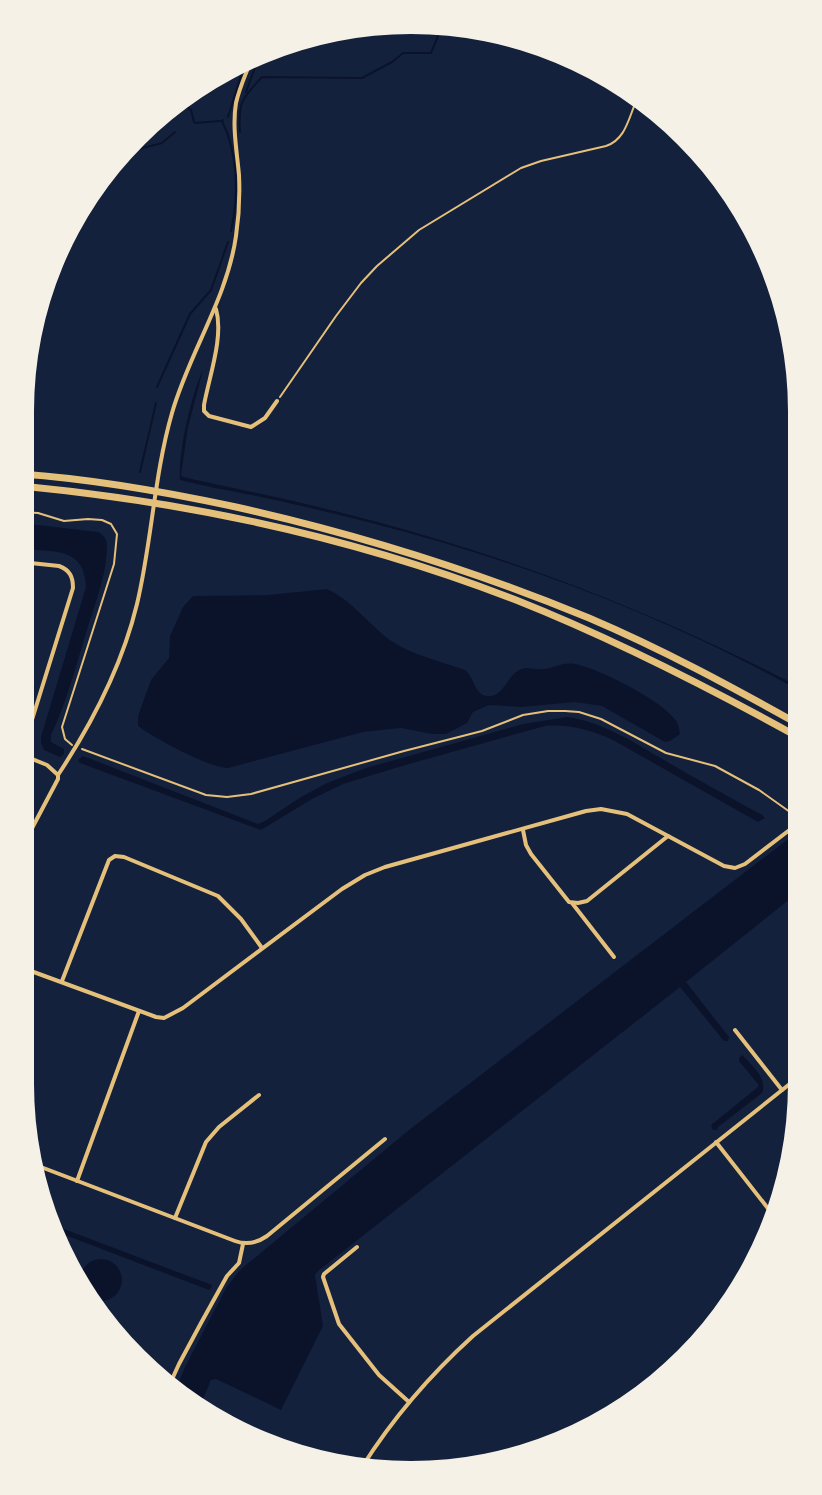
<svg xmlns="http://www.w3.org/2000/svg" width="822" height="1495" font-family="Ubuntu,sans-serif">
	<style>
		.water { fill: #0b132b }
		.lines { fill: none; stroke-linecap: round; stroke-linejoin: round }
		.stream { stroke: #0b132b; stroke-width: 2 }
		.path { stroke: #e5c07b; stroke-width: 2 }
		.minor { stroke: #e5c07b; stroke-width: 4 }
		.motorway { stroke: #e5c07b; stroke-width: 7 }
	</style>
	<rect width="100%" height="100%" fill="#14213d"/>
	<g class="water">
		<path d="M203 370 188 427 181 475 183 477C266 495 349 512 430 537 556 574 672 622 790 682L800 687V691C682 625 553 574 423 537 366 521 309 507 251 495 228 490 203 486 180 480 178 453 191 395 203 370Z"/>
		<path d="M21 523 98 532C104 535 107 539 107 546 107 574 95 604 87 630 76 665 67 702 51 735V742L64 749V754L60 757 44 750 41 743V737L86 587C85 546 51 552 21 549Z"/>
		<path d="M327 589C352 600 368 624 390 640 411 655 441 661 465 670 475 678 474 695 488 696 505 698 508 669 526 668 532 668 538 670 545 669 555 667 564 662 575 664 598 668 658 699 673 717 678 722 679 727 680 734L670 741 665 742 602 706 575 702 521 707 489 705 473 712 467 723 446 734H432L401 728 363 732 228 768C209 768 154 738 138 726V716L151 680 169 658 170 636 183 607 193 596 268 595Z"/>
		<path d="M567 717C603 722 633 742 664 760 696 779 729 797 762 815L765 818 758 822 613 740C590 730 570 724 545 726L402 766 343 784 312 799 261 830 80 763 78 760 83 756 258 824 265 821 301 797 327 783 366 768 523 724Z"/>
		<path d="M800 830V891L686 982 729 1037 728 1041H724L680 987 318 1271 315 1275 323 1326 281 1410 216 1379 211 1380 198 1411 175 1392 185 1367 226 1288 240 1270 409 1130Z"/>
		<path d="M742 1055C752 1065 768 1079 762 1093L718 1127 717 1130H713L711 1125 758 1087V1084L739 1061V1058Z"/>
		<path d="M48 1223 212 1285 211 1288 209 1290 52 1230Z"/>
		<circle cx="101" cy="1280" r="21"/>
	</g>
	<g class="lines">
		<g class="stream">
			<path d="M246 92 258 59"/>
			<path d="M186 106 191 110 194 122 195 123 220 121"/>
			<path d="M167 108 179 103 182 104"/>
			<path d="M228 117 244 66"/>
			<path d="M223 120 222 121C238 153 239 196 231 231"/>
			<path d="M240 132C238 101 242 99 262 77L362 78 392 62 403 53H431L438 36 436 25"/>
			<path d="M135 150 162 143 175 132"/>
			<path d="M157 387 190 314 211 290 228 242"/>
			<path d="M140 472 156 403"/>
		</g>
		<g class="path">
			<path d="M280 397 336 316 361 283 377 266 419 230 521 168 541 161 606 146C627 139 629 115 638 97"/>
			<path d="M21 512 38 513 64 521 88 519 102 520 111 524 117 534 114 564 62 727 65 739 72 745"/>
			<path d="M82 749 206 795 227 797 251 794 404 751 482 731 523 715 548 711H565L579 712 601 719 666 753 715 766 759 790 797 817"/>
		</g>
		<g class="minor">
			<path d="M216 309C224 337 209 377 204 405V411L209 416 251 427 265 418 277 401"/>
			<path d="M21 562 59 566C70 570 73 577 73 588L21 755"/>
			<path d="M20 754 47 765 58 775"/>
			<path d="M523 830 526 845 531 854 569 902 578 903 587 901 668 836"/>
			<path d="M20 851 58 779V775C93 722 122 666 137 604 152 541 154 475 172 413 189 353 227 299 236 236 239 216 240 196 239 175 237 152 232 126 236 103 239 89 245 76 250 63"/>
			<path d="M572 903 614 957"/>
			<path d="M20 967 156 1017 164 1018 183 1008 342 889 365 875 385 867 586 811 601 809 627 814 724 866 735 868 745 864 800 822"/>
			<path d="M62 981 109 860 115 856 124 857 218 896 241 919 262 948"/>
			<path d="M735 1030 782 1090"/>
			<path d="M716 1142 777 1220"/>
			<path d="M33 1164 235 1241C246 1245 257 1243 267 1236L385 1139"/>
			<path d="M77 1181 139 1011"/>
			<path d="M175 1218 206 1142 219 1127 259 1095"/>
			<path d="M357 1247 324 1274 323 1277 339 1324 379 1375 409 1402"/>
			<path d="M169 1386 179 1364 201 1323 227 1276 239 1263 243 1244"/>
			<path d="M362 1467C393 1418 430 1375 473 1336L801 1075"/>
		</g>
		<g class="motorway">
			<path d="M21 474C93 479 166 492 236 507 357 534 475 571 589 618 662 649 732 687 800 725"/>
			<path d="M21 486C188 502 359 539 516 600 614 639 708 687 800 738"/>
		</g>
	</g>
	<path d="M0 0H822V1495H0ZM411 34H411A377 377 0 0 1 788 411V1084A377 377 0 0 1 411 1461H411A377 377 0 0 1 34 1084V411A377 377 0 0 1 411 34Z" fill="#f6f1e7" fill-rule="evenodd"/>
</svg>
